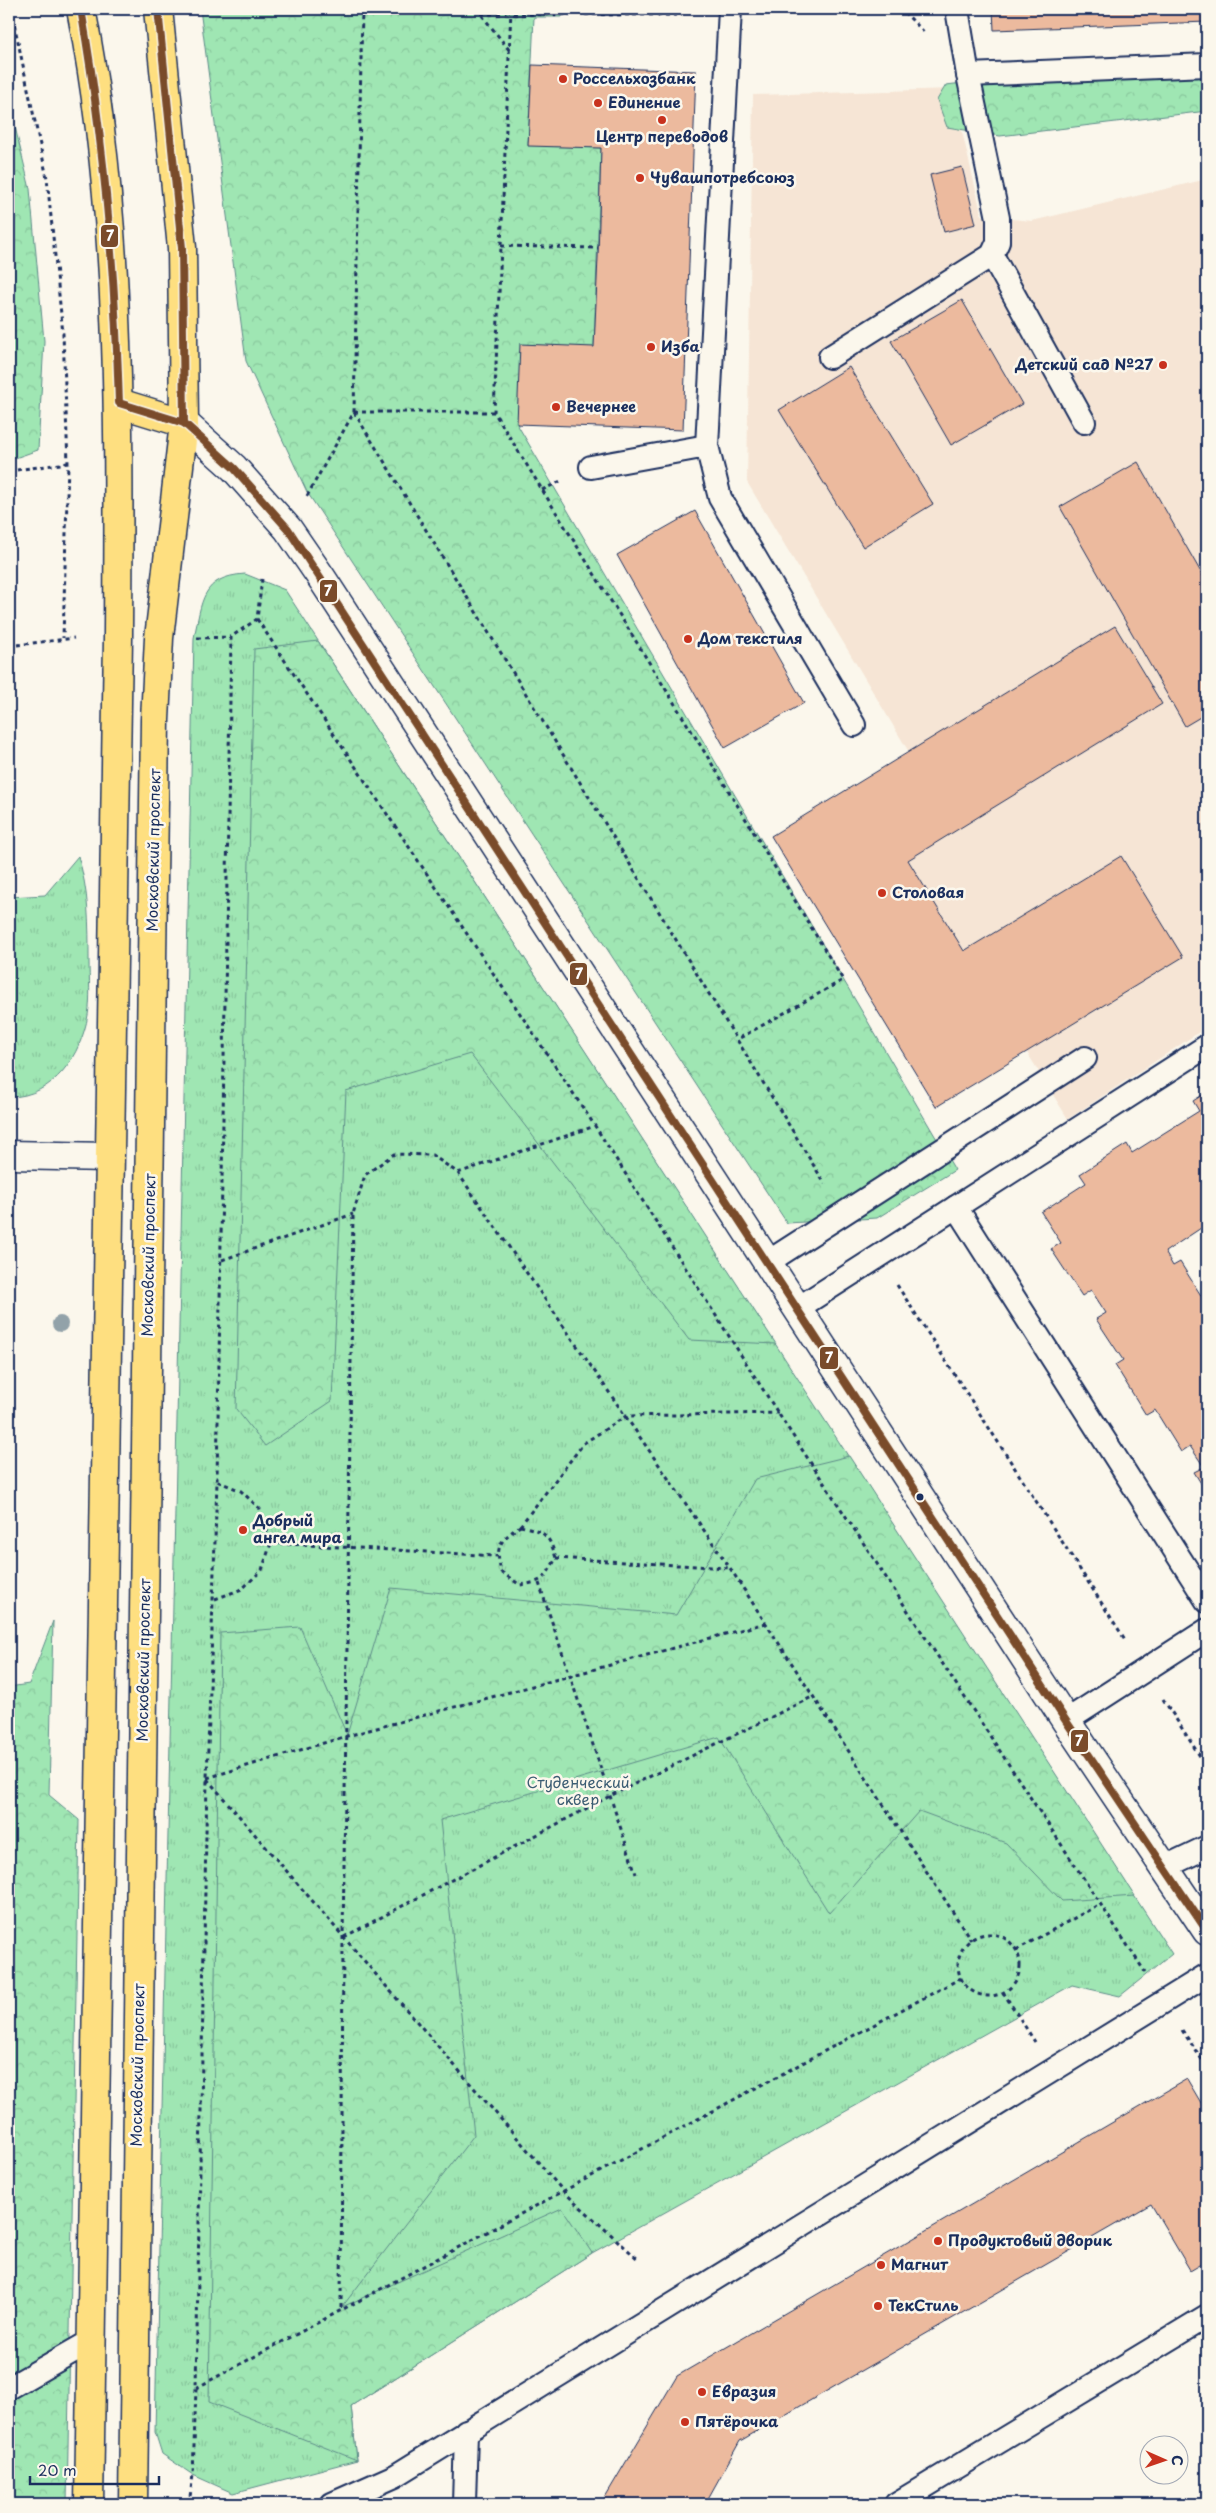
<svg xmlns="http://www.w3.org/2000/svg" width="1216" height="2513" font-family="'Playpen Sans',sans-serif">
	<style>
		.built { fill: #f6e5d5 }
		.grass { fill: url(#grass-tufts); stroke: #5d8a88 }
		.forest { fill: url(#forest-crowns); stroke: #5d8a88 }
		.building { fill: #ecba9e; stroke: #1b2f5e }
		.lines { fill: none; stroke-linecap: round; stroke-linejoin: round }
		.lane-casing { stroke: #1b2f5e; stroke-width: 26 }
		.secondary-casing { stroke: #1b2f5e; stroke-width: 31 }
		.primary-casing { stroke: #1b2f5e; stroke-width: 31 }
		.path { stroke: #1b2f5e; stroke-width: 3; stroke-dasharray: 4 4; stroke-linecap: butt }
		.lane { stroke: #fbf7ec; stroke-width: 22 }
		.secondary { stroke: #fbf7ec; stroke-width: 28 }
		.primary { stroke: #fedf80; stroke-width: 28 }
		.bus-1-casing { stroke: #fbf7ec; stroke-width: 11 }
		.bus-1 { stroke: #7a4b2a; stroke-width: 8 }
		.tree { fill: #92a2a9 }
		.poi-dot { fill: #c8321e; stroke: #fbf7ec; stroke-width: 2 }
		.bus-dot { fill: #1b2f5e; stroke: #fbf7ec; stroke-width: 2 }
		.labels { text-anchor: middle; stroke-width: 5; stroke-linejoin: round; paint-order: stroke }
		.poi-label { font-size: 15px; font-weight: bold; fill: #1b2f5e; stroke: #fbf7ec; text-anchor: start }
		.street-label { font-size: 15px; fill: #1b2f5e; stroke: #fbf7ec }
		.park-label { font-size: 15px; fill: #3c5d73; stroke: #fbf7ec }
		.line-badge { stroke: #fbf7ec; stroke-width: 2 }
		.badge-label { font-size: 14px; text-anchor: middle; font-weight: bold; fill: #fff }
	</style>
	<defs>
		<pattern id="grass-tufts" width="24" height="20" patternUnits="userSpaceOnUse" patternTransform="scale(1.25)"><rect width="24" height="20" fill="#9fe6b3"/><path d="M3 7l-1-3M5 7V3M7 7l1-3M15 17l-1-3M17 17v-4M19 17l1-3" fill="none" stroke="#88c69c"/></pattern>
		<pattern id="forest-crowns" width="20" height="18" patternUnits="userSpaceOnUse" patternTransform="scale(1.25)"><rect width="20" height="18" fill="#9fe6b3"/><path d="M2 6a3 3 0 1 1 6 0M12 15a3 3 0 1 1 6 0" fill="none" stroke="#88c69c"/></pattern>
	</defs>
	<rect width="100%" height="100%" fill="#fbf7ec"/>
	<filter id="ink" filterUnits="userSpaceOnUse"><feTurbulence type="fractalNoise" baseFrequency=".02" numOctaves="2"/><feDisplacementMap in="SourceGraphic" scale="10" xChannelSelector="R" yChannelSelector="G"/><feConvolveMatrix kernelMatrix="1 2 1 2 8 2 1 2 1" color-interpolation-filters="sRGB"/></filter>
	<g filter="url(#ink)">
		<path class="built" d="M952 89 982 216 1032 221 1207 179V1027L1068 1119 908 860 909 752 747 482 753 95Z"/>
		<g class="grass">
			<path d="M245 574 285 590 1172 1954 1120 1996 1072 1985 592 2253 351 2406 357 2460 233 2493 193 2475 162 2454 155 2432 194 638C202 601 201 577 245 574Z"/>
			<path d="M78 856C89 891 89 925 89 961 89 979 91 998 88 1015 81 1055 54 1097 9 1097V897L45 895Z"/>
		</g>
		<g class="forest">
			<path d="M200 9H561L562 17H534L528 145 601 148 594 347 517 424 955 1170 877 1218 787 1223 307 492 246 361Z"/>
			<path d="M1207 77V111L1000 136 947 127 937 100 946 85 989 80Z"/>
			<path d="M9 102 30 189 44 341 38 450 15 458 9 456Z"/>
			<path d="M318 641 776 1344 689 1340 470 1054 346 1091 332 1401 265 1446 236 1409 254 649Z"/>
			<path d="M849 1456 1135 1896 1062 1901 1006 1843 919 1811 829 1913 719 1737 440 1820 474 2135 342 2307 562 2208 592 2253 351 2406 357 2460 209 2402 220 1633 300 1627 347 1735 391 1588 676 1615 755 1479Z"/>
			<path d="M53 1621 49 1795 79 1820 67 2504H9V1687L29 1684Z"/>
		</g>
		<g class="building">
			<path d="M993 9H1207V22L994 30Z"/>
			<path d="M532 65 696 71 683 430 517 424 520 344 594 347 598 257 601 148 528 146Z"/>
			<path d="M962 167 976 224 944 232 930 175Z"/>
			<path d="M962 300 1022 404 951 445 891 341Z"/>
			<path d="M849 367 933 504 863 547 779 410Z"/>
			<path d="M1138 462 1207 583V713L1185 726 1060 507Z"/>
			<path d="M695 511 804 703 725 748 617 555Z"/>
			<path d="M1115 626 1162 704 908 860 964 951 1121 856 1183 957 936 1107 771 836Z"/>
			<path d="M1207 1092V1224L1165 1252 1173 1266 1180 1262 1207 1305V1493L1194 1472 1204 1467 1190 1446 1181 1452 1155 1410 1146 1415 1115 1365 1123 1360 1096 1319 1106 1313 1091 1290 1082 1296 1051 1249 1061 1243 1041 1212 1086 1183 1080 1174 1127 1144 1132 1153 1199 1111 1193 1101Z"/>
			<path d="M1187 2079 1207 2113V2260L1190 2270 1151 2204 740 2441 705 2504H601L677 2376Z"/>
		</g>
		<g class="lines">
			<defs>
				<g id="lane">
					<path d="M730 9 707 446 720 498 854 725"/>
					<path d="M968 75 1207 65"/>
					<path d="M992 255 1084 422"/>
					<path d="M830 357 992 255 998 242V218L968 75 957 9"/>
					<path d="M591 467 707 446"/>
					<path d="M956 1207 1207 1046"/>
					<path d="M768 1262 1085 1058"/>
					<path d="M798 1308 956 1207 1207 1601"/>
					<path d="M1066 1721 1207 1630"/>
					<path d="M1165 1867 1207 1847"/>
					<path d="M9 2388 91 2341"/>
					<path d="M332 2504 395 2476 1207 1975"/>
					<path d="M464 2504 466 2431"/>
					<path d="M896 2504 1207 2316"/>
				</g>
				<g id="secondary">
					<path d="M184 423 234 468 288 529 321 577 1066 1721 1207 1931"/>
					<path d="M9 1155 108 1157"/>
				</g>
				<g id="primary">
					<path d="M81 9C122 217 119 427 118 638L89 2504"/>
					<path d="M119 403 184 423"/>
					<path d="M133 2504 155 720 159 638 184 423 182 248 158 9"/>
				</g>
			</defs>
			<use href="#lane" class="lane-casing"/>
			<use href="#secondary" class="secondary-casing"/>
			<use href="#primary" class="primary-casing"/>
			<g class="path">
				<path d="M11 9 47 178 63 334 68 463 63 638"/>
				<path d="M477 9 510 51"/>
				<path d="M511 9 494 412 733 798 843 980 738 1039"/>
				<path d="M904 12 925 33"/>
				<path d="M481 14 682 15"/>
				<path d="M501 246 598 248"/>
				<path d="M354 412 825 1184"/>
				<path d="M354 412H494"/>
				<path d="M9 471 68 463"/>
				<path d="M542 490 561 481"/>
				<path d="M307 496 354 412 362 9"/>
				<path d="M257 619 595 1126 778 1413 1145 1972"/>
				<path d="M197 638 231 637"/>
				<path d="M9 646 74 638"/>
				<path d="M458 1173 595 1126"/>
				<path d="M222 1260 353 1214"/>
				<path d="M897 1285 1126 1641"/>
				<path d="M520 1526 584 1443 626 1416 778 1413"/>
				<path d="M520 1526C544 1531 549 1534 556 1558 545 1579 543 1582 520 1585L501 1572C495 1546 499 1541 520 1526Z"/>
				<path d="M271 1543 497 1556"/>
				<path d="M556 1558 730 1568"/>
				<path d="M539 1583 636 1874"/>
				<path d="M215 1599 242 1589 262 1570 271 1543 260 1509 241 1491 217 1481"/>
				<path d="M1163 1699 1207 1767"/>
				<path d="M207 1778 347 1736 766 1623"/>
				<path d="M207 1779 564 2192 639 2260"/>
				<circle cx="989" cy="1965" r="31"/>
				<path d="M344 1937 610 1796 812 1697"/>
				<path d="M1016 1950 1100 1904"/>
				<path d="M1003 1992 1035 2042"/>
				<path d="M1182 2030 1207 2067"/>
				<path d="M341 2308 343 1938 353 1214 365 1175 394 1154 432 1155 458 1173 730 1568 971 1940"/>
				<path d="M196 2388 961 1978"/>
				<path d="M189 2504 193 2475 196 2388 207 1778 217 1481 231 637 257 619 262 579"/>
			</g>
			<use href="#lane" class="lane"/>
			<use href="#secondary" class="secondary"/>
			<use href="#primary" class="primary"/>
			<defs>
				<g id="bus-1">
					<path d="M81 9C104 140 115 270 119 403L184 423 234 468 288 529 1066 1721 1207 1931"/>
					<path d="M158 9 182 248 184 423"/>
				</g>
			</defs>
			<use href="#bus-1" class="bus-1-casing"/>
			<use href="#bus-1" class="bus-1"/>
		</g>
		<circle class="tree" cx="60" cy="1324" r="8"/>
	</g>
	<g class="poi-dot">
		<circle cx="563" cy="79" r="5"/>
		<circle cx="598" cy="103" r="5"/>
		<circle cx="662" cy="120" r="5"/>
		<circle cx="640" cy="178" r="5"/>
		<circle cx="651" cy="347" r="5"/>
		<circle cx="1163" cy="365" r="5"/>
		<circle cx="556" cy="407" r="5"/>
		<circle cx="688" cy="639" r="5"/>
		<circle cx="882" cy="893" r="5"/>
		<circle cx="243" cy="1530" r="5"/>
		<circle cx="938" cy="2241" r="5"/>
		<circle cx="881" cy="2265" r="5"/>
		<circle cx="878" cy="2306" r="5"/>
		<circle cx="702" cy="2392" r="5"/>
		<circle cx="685" cy="2422" r="5"/>
	</g>
	<circle class="bus-dot" cx="920" cy="1497" r="4.5"/>
	<g class="labels">
		<g class="poi-label">
			<text x="573" y="84">Россельхозбанк</text>
			<text x="608" y="108">Единение</text>
			<text x="662" y="142" text-anchor="middle">Центр переводов</text>
			<text x="650" y="183">Чувашпотребсоюз</text>
			<text x="661" y="352">Изба</text>
			<text x="1153" y="370" text-anchor="end">Детский сад №27</text>
			<text x="566" y="412">Вечернее</text>
			<text x="698" y="644">Дом текстиля</text>
			<text x="892" y="898">Столовая</text>
			<text x="253" y="1526">Добрый<tspan x="253" dy="17">ангел мира</tspan></text>
			<text x="948" y="2246">Продуктовый дворик</text>
			<text x="891" y="2270">Магнит</text>
			<text x="888" y="2311">ТекСтиль</text>
			<text x="712" y="2397">Евразия</text>
			<text x="695" y="2427">Пятёрочка</text>
		</g>
		<g class="street-label">
			<text transform="translate(154 850) rotate(-89)" y="5">Московский проспект</text>
			<text transform="translate(149 1255) rotate(-89)" y="5">Московский проспект</text>
			<text transform="translate(144 1660) rotate(-89)" y="5">Московский проспект</text>
			<text transform="translate(138 2065) rotate(-89)" y="5">Московский проспект</text>
		</g>
		<g class="park-label">
			<text x="578" y="1788">Студенческий<tspan x="578" dy="17">сквер</tspan></text>
		</g>
	</g>
	<g class="line-badge">
		<rect x="100" y="224" width="19" height="24" rx="5" fill="#7a4b2a"/>
		<rect x="319" y="579" width="19" height="24" rx="5" fill="#7a4b2a"/>
		<rect x="569" y="962" width="19" height="24" rx="5" fill="#7a4b2a"/>
		<rect x="819" y="1346" width="20" height="24" rx="5" fill="#7a4b2a"/>
		<rect x="1070" y="1729" width="19" height="24" rx="5" fill="#7a4b2a"/>
	</g>
	<g class="badge-label">
		<text x="110" y="241">7</text>
		<text x="328" y="596">7</text>
		<text x="579" y="979">7</text>
		<text x="829" y="1363">7</text>
		<text x="1079" y="1746">7</text>
	</g>
	<rect width="1216" height="2513" fill="none" stroke="#fbf7ec" stroke-width="30"/>
	<rect x="15" y="15" width="1186" height="2483" fill="none" stroke="#1b2f5e" stroke-width="2" filter="url(#ink)"/>
	<g transform="translate(1164 2460) rotate(92)"><circle r="24" fill="#fbf7ec" stroke="#a1a7b3"/>
	<path d="M0-4L9 19L0 12L-9 19Z" fill="#c8321e"/>
	<text y="-8" font-size="14" font-weight="bold" text-anchor="middle" fill="#1b2f5e">С</text>
	</g>
	<path d="M30 2476v8h129v-8" fill="none" stroke="#1b2f5e" stroke-width="2.5"/>
	<text x="38" y="2476" font-size="15" fill="#1b2f5e" stroke="#fbf7ec" stroke-width="4" paint-order="stroke">20 m</text>
</svg>
